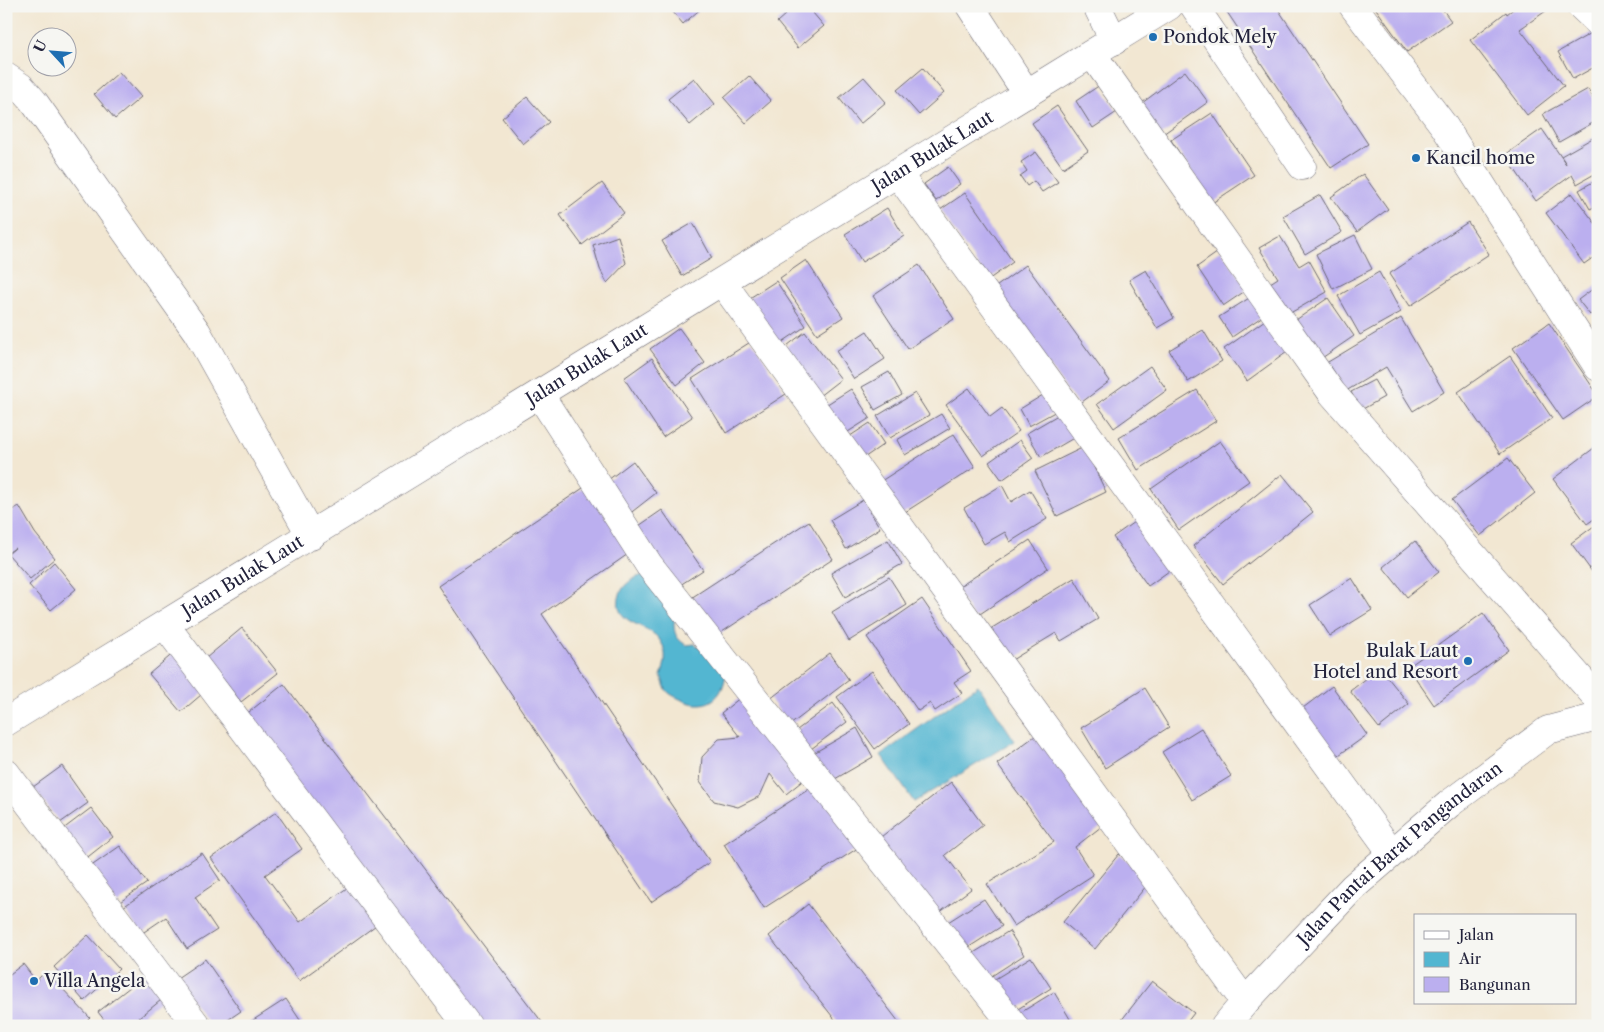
<svg xmlns="http://www.w3.org/2000/svg" width="1604" height="1032" font-family="'Libre Caslon Text',serif">
	<style>
		.water { fill: #53b6d1; stroke: #3a6c86 }
		.building { fill: #bbafef }
		.lines { fill: none; stroke-linecap: round; stroke-linejoin: round }
		.minor-casing { stroke: #6b6770; stroke-width: 29 }
		.minor { stroke: #fff; stroke-width: 28 }
		.poi-dot { fill: #1f6fb2; stroke: #f6f6f2; stroke-width: 2 }
		.labels { text-anchor: middle; stroke-width: 5; stroke-linejoin: round; paint-order: stroke }
		.poi-label { font-size: 18px; fill: #22223b; stroke: #f6f6f2; text-anchor: start }
		.street-label { font-size: 18px; fill: #22223b; stroke: #f6f6f2 }
	</style>
	<rect width="100%" height="100%" fill="#f6f6f2"/>
	<filter id="ink" filterUnits="userSpaceOnUse"><feTurbulence type="fractalNoise" baseFrequency=".02" numOctaves="2"/><feDisplacementMap in="SourceGraphic" scale="10" xChannelSelector="R" yChannelSelector="G"/><feConvolveMatrix kernelMatrix="1 2 1 2 8 2 1 2 1" color-interpolation-filters="sRGB"/></filter>
	<filter id="wash" filterUnits="userSpaceOnUse"><feTurbulence type="fractalNoise" baseFrequency=".0096" numOctaves="4" result="noise"/><feDisplacementMap in="SourceGraphic" scale="20" xChannelSelector="R" yChannelSelector="G"/><feGaussianBlur stdDeviation="1.12" result="paint"/><feColorMatrix in="noise" values="0 0 0 0 0 0 0 0 0 0 0 0 0 0 0 0 0 1.4 0 .05"/><feComposite in="paint" operator="in"/></filter>
	<g filter="url(#wash)">
		<rect width="100%" height="100%" fill="#f2e7d2"/>
		<g class="water">
			<path d="M643 575 685 613 674 622C674 634 676 638 686 645L695 644 726 672C724 699 706 712 680 699 676 697 669 694 667 691 664 687 663 680 661 676 665 665 668 653 661 642 650 622 610 626 620 594 624 583 634 578 643 575Z"/>
			<path d="M978 685 1015 741 914 802 881 755Z"/>
		</g>
		<g id="blocks">
			<g class="building">
				<path d="M668 6H704L683 24Z"/>
				<path d="M795 6H807L824 26 798 48 777 22Z"/>
				<path d="M1228 6H1276L1368 144 1331 168 1225 9Z"/>
				<path d="M1374 6H1440L1451 21 1407 52Z"/>
				<path d="M1517 6H1553L1520 29 1564 86 1527 115 1470 40 1506 12 1507 14Z"/>
				<path d="M1595 31 1598 36V65L1573 79 1558 52Z"/>
				<path d="M923 68 944 93 919 115 897 90Z"/>
				<path d="M1185 71 1208 102 1156 139 1134 109Z"/>
				<path d="M119 72 141 97 115 119 94 94Z"/>
				<path d="M749 76 771 101 746 123 724 98Z"/>
				<path d="M864 77 886 102 860 124 839 98Z"/>
				<path d="M694 78 715 104 690 125 668 99Z"/>
				<path d="M1100 85 1117 112 1093 128 1076 101Z"/>
				<path d="M1588 89 1598 106V120L1559 142 1543 114Z"/>
				<path d="M527 97 549 122 523 144 502 118Z"/>
				<path d="M1057 106 1088 151 1063 168 1032 123Z"/>
				<path d="M1212 113 1254 175 1212 203 1171 140Z"/>
				<path d="M1542 129 1566 164 1561 156 1598 135V172L1577 184 1572 175 1536 201 1505 155Z"/>
				<path d="M1036 152 1058 182 1042 192 1034 181 1027 186 1020 176 1027 171 1021 162Z"/>
				<path d="M948 167 960 184 936 201 924 184Z"/>
				<path d="M1363 174 1388 209 1357 232 1331 197Z"/>
				<path d="M1598 179V205L1590 209 1579 190Z"/>
				<path d="M602 183 624 213 582 245 560 215Z"/>
				<path d="M965 193 1013 262 988 280 940 210Z"/>
				<path d="M1572 193 1598 227V254L1584 264 1546 213Z"/>
				<path d="M1320 195 1342 232 1305 254 1283 216Z"/>
				<path d="M887 208 904 236 862 262 845 234Z"/>
				<path d="M1468 222 1489 254 1410 306 1389 274Z"/>
				<path d="M693 223 712 258 682 276 662 241Z"/>
				<path d="M1355 235 1372 269 1333 289 1316 254Z"/>
				<path d="M618 236 626 263 607 283 600 269 593 245Z"/>
				<path d="M1280 236 1299 266 1309 260 1327 292 1285 316 1267 285 1278 278 1259 248Z"/>
				<path d="M1221 250 1248 289 1223 306 1197 267Z"/>
				<path d="M806 260 843 317 817 334 780 278Z"/>
				<path d="M919 265 954 319 908 349 873 296Z"/>
				<path d="M1026 265 1110 381 1078 405 993 289Z"/>
				<path d="M1146 270 1174 318 1157 328 1129 280Z"/>
				<path d="M1379 272 1401 312 1360 335 1338 296Z"/>
				<path d="M776 281 806 326 775 347 745 301Z"/>
				<path d="M1598 285V309L1590 315 1578 300Z"/>
				<path d="M1254 295 1266 314 1232 337 1219 317Z"/>
				<path d="M1328 298 1354 336 1316 362 1290 324Z"/>
				<path d="M1272 315 1294 347 1247 381 1224 349Z"/>
				<path d="M1401 318 1444 392 1413 411 1386 367 1346 391 1328 362Z"/>
				<path d="M1549 323 1598 395V396L1563 420 1513 348Z"/>
				<path d="M679 328 705 363 677 385 650 349Z"/>
				<path d="M1203 330 1222 361 1188 382 1169 350Z"/>
				<path d="M867 331 885 359 854 379 836 351Z"/>
				<path d="M805 332 841 379 814 400 779 352Z"/>
				<path d="M752 341 786 394 726 433 692 379Z"/>
				<path d="M1510 356 1552 418 1500 454 1458 392Z"/>
				<path d="M652 358 692 417 663 437 624 378Z"/>
				<path d="M1150 366 1167 390 1114 428 1097 404Z"/>
				<path d="M889 372 902 395 875 410 862 387Z"/>
				<path d="M1374 380 1384 397 1361 410 1351 392Z"/>
				<path d="M969 388 990 417 1002 408 1019 431 983 456 946 405Z"/>
				<path d="M851 389 870 418 840 437 821 408Z"/>
				<path d="M1051 390 1062 408 1029 426 1020 409Z"/>
				<path d="M1197 390 1216 421 1138 470 1119 438Z"/>
				<path d="M915 393 929 415 890 438 877 416Z"/>
				<path d="M1063 412 1077 436 1041 457 1027 433Z"/>
				<path d="M941 414 950 428 905 455 897 440Z"/>
				<path d="M870 423 884 444 858 462 844 440Z"/>
				<path d="M954 434 975 467 899 516 878 483Z"/>
				<path d="M1020 440 1033 458 1002 480 989 462Z"/>
				<path d="M1220 441 1249 481 1179 530 1151 489Z"/>
				<path d="M1598 445V516L1587 524 1553 479Z"/>
				<path d="M1084 447 1106 492 1057 516 1035 471Z"/>
				<path d="M1508 458 1535 493 1480 536 1452 500Z"/>
				<path d="M633 461 656 493 628 515 604 483Z"/>
				<path d="M1282 474 1313 512 1223 584 1193 546Z"/>
				<path d="M1002 485 1011 502 1030 490 1047 519 1010 542 1005 532 984 544 964 508Z"/>
				<path d="M586 486 631 552 542 614 710 862 651 902 438 586Z"/>
				<path d="M863 500 880 528 846 549 830 520Z"/>
				<path d="M19 506 35 533 55 558 30 579 8 554 15 548 6 554V515Z"/>
				<path d="M662 510 703 570 674 589 633 530Z"/>
				<path d="M1141 517 1176 566 1148 586 1113 537Z"/>
				<path d="M809 521 833 559 716 636 691 598Z"/>
				<path d="M1598 523V580L1571 543Z"/>
				<path d="M888 540 902 564 845 597 831 573Z"/>
				<path d="M1030 540 1048 568 974 618 956 589Z"/>
				<path d="M1415 541 1439 572 1407 597 1383 567Z"/>
				<path d="M54 562 76 589 51 610 29 585Z"/>
				<path d="M889 577 907 605 849 641 832 612Z"/>
				<path d="M1074 578 1098 619 1061 641 1056 633 1007 663 987 631Z"/>
				<path d="M1352 578 1372 610 1330 636 1310 605Z"/>
				<path d="M922 599 971 671 954 682 962 693 935 711 930 703 918 711 867 637Z"/>
				<path d="M1483 613 1509 650 1434 705 1408 667Z"/>
				<path d="M242 628 278 673 241 702 206 658Z"/>
				<path d="M176 651 208 689 181 712 149 674Z"/>
				<path d="M830 653 849 680 790 725 770 699Z"/>
				<path d="M1380 668 1409 704 1379 728 1350 691Z"/>
				<path d="M872 671 909 724 875 749 837 697Z"/>
				<path d="M284 684 545 1026H474L239 720Z"/>
				<path d="M1332 686 1367 735 1329 762 1295 714Z"/>
				<path d="M1145 688 1169 727 1105 768 1081 728Z"/>
				<path d="M741 697 806 778 786 794 770 774 760 796 738 807 714 801 700 782 702 757 719 739 740 737 721 713Z"/>
				<path d="M833 703 847 722 803 755 789 736Z"/>
				<path d="M857 728 873 757 828 783 812 754Z"/>
				<path d="M1201 728 1231 776 1192 800 1162 752Z"/>
				<path d="M1039 733 1106 823 1075 847 1093 875 1014 926 987 884 1054 842 997 764Z"/>
				<path d="M62 766 88 803 60 823 33 787Z"/>
				<path d="M951 782 983 825 945 855 971 889 935 916 877 840Z"/>
				<path d="M817 784 858 848 764 908 724 844Z"/>
				<path d="M91 808 113 837 84 860 62 830Z"/>
				<path d="M276 812 302 849 265 875 300 922 351 885 379 923 299 981 211 858Z"/>
				<path d="M120 846 147 883 117 904 90 867Z"/>
				<path d="M202 853 220 880 195 897 217 930 187 949 166 917 141 934 123 907Z"/>
				<path d="M1119 854 1151 880 1095 949 1063 922Z"/>
				<path d="M984 899 1002 926 966 949 948 922Z"/>
				<path d="M808 904 902 1026H840L769 936Z"/>
				<path d="M1009 931 1024 955 987 979 972 954Z"/>
				<path d="M88 935 119 969 84 1001 54 967Z"/>
				<path d="M1031 957 1051 988 1010 1014 990 982Z"/>
				<path d="M205 959 241 1011 219 1026H210L177 978Z"/>
				<path d="M23 964 36 981 46 971 90 1018 82 1026H6V977Z"/>
				<path d="M153 969 171 992 129 1026H109L98 1012Z"/>
				<path d="M1152 981 1194 1013 1184 1026H1117Z"/>
				<path d="M1054 992 1070 1019 1059 1026H1021L1015 1016Z"/>
				<path d="M286 999 302 1023 298 1026H244Z"/>
				<path d="M149 1019 153 1026H139Z"/>
			</g>
		</g>
	</g>
	<g filter="url(#ink)">
		<use href="#blocks" fill-opacity="0" stroke="#6b6770" stroke-width="1"/>
		<g class="lines">
			<defs>
				<g id="minor">
					<path d="M970 6 1027 94"/>
					<path d="M1097 6 1114 41"/>
					<path d="M1194 6 1302 166"/>
					<path d="M1353 6 1444 126 1598 367"/>
					<path d="M1581 6 1598 22"/>
					<path d="M1092 54 1332 393 1598 699"/>
					<path d="M6 77 21 87 34 102 197 332 311 536"/>
					<path d="M898 174 1392 853"/>
					<path d="M722 282 1245 1002"/>
					<path d="M540 395 649 565 1014 1026"/>
					<path d="M165 625 468 1026"/>
					<path id="s1" d="M6 722 1169 6"/>
					<path d="M6 773 197 1026"/>
					<path id="s2" d="M1225 1026 1245 1002 1353 887 1449 804 1548 730 1598 717"/>
				</g>
			</defs>
			<use href="#minor" class="minor-casing"/>
			<use href="#minor" class="minor"/>
		</g>
	</g>
	<g class="poi-dot">
		<circle cx="1153" cy="37" r="5"/>
		<circle cx="1416" cy="158" r="5"/>
		<circle cx="1468" cy="661" r="5"/>
		<circle cx="34" cy="981" r="5"/>
	</g>
	<g class="labels">
		<g class="poi-label">
			<text x="1163" y="43">Pondok Mely</text>
			<text x="1426" y="164">Kancil home</text>
			<text x="1458" y="657" text-anchor="end">Bulak Laut<tspan x="1458" dy="21">Hotel and Resort</tspan></text>
			<text x="44" y="987">Villa Angela</text>
		</g>
		<g class="street-label">
			<text dy="6" stroke="none"><textPath href="#s1" startOffset="1088">Jalan Bulak Laut</textPath></text>
			<text dy="6" stroke="none"><textPath href="#s1" startOffset="682">Jalan Bulak Laut</textPath></text>
			<text dy="6" stroke="none"><textPath href="#s1" startOffset="278">Jalan Bulak Laut</textPath></text>
			<text dy="6" stroke="none"><textPath href="#s2" startOffset="246">Jalan Pantai Barat Pangandaran</textPath></text>
		</g>
	</g>
	<rect width="1604" height="1032" fill="none" stroke="#f6f6f2" stroke-width="25"/>
	<rect x="1414" y="914" width="162" height="90" fill="#f6f6f2" stroke="#a1a1a9"/>
	<rect x="1424" y="931" width="25" height="8" fill="#ffffff" stroke="#a1a1a9"/>
	<text x="1459" y="940" font-size="15" fill="#22223b">Jalan</text>
	<rect x="1424" y="952" width="25" height="15" fill="#53b6d1" stroke="#a1a1a9"/>
	<text x="1459" y="964" font-size="15" fill="#22223b">Air</text>
	<rect x="1424" y="977" width="25" height="15" fill="#bbafef" stroke="#a1a1a9"/>
	<text x="1459" y="990" font-size="15" fill="#22223b">Bangunan</text>
	<g transform="translate(52 52) rotate(296)"><circle r="24" fill="#f6f6f2" stroke="#a1a1a9"/>
	<path d="M0-4L9 19L0 12L-9 19Z" fill="#1f6fb2"/>
	<text y="-8" font-size="14" font-weight="bold" text-anchor="middle" fill="#22223b">U</text>
	</g>
</svg>
